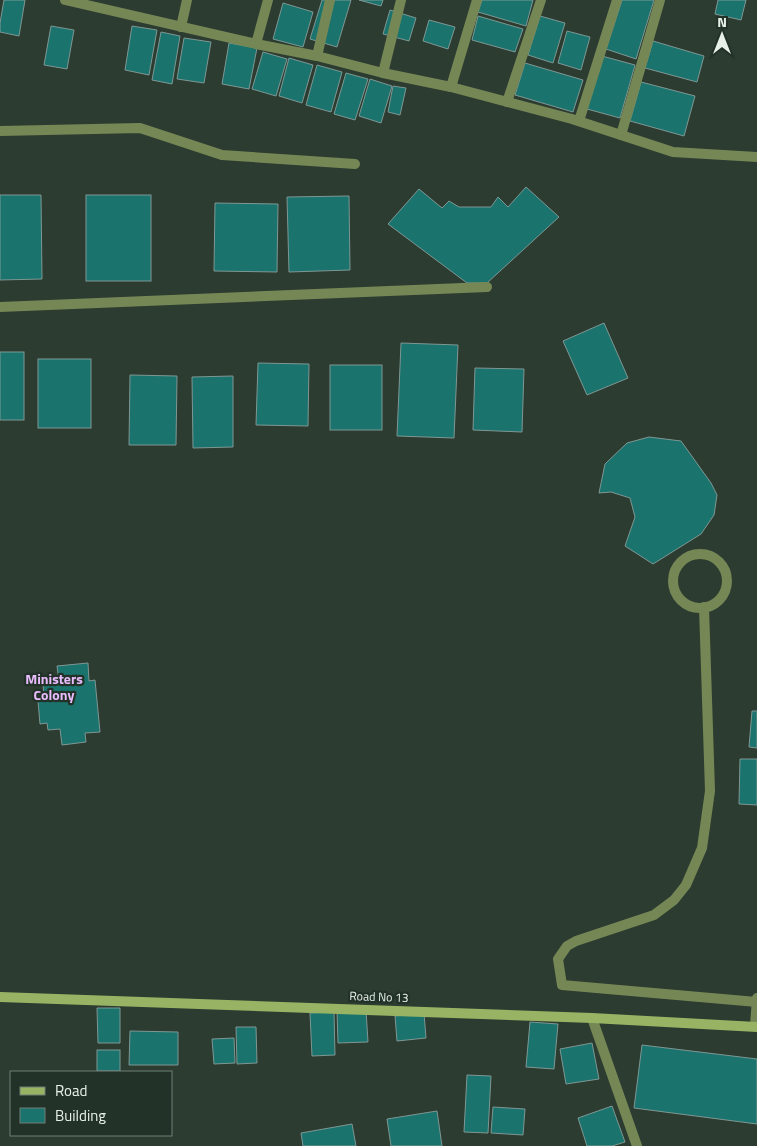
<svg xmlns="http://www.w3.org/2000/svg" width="757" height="1146" font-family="'Titillium Web',sans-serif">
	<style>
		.building { fill: #1a746d; stroke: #7f9794 }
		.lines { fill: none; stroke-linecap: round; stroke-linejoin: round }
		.lane { stroke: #768756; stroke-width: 10 }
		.street { stroke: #768756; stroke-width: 10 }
		.secondary { stroke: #99b364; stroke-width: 10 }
		.labels { text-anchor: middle; stroke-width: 4.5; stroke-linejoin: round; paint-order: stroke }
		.street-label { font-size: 12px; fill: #e7f1ea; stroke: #223228 }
		.neighbourhood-label { font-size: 14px; font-weight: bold; fill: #e8bcfd; stroke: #223228 }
	</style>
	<rect width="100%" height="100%" fill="#2c3c31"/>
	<g class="building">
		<path d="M4 0H25L19 36 0 32V23Z"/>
		<path d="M322 0H351L337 47 310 39Z"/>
		<path d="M359 0H383L381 6Z"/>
		<path d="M482 0H533L526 26 478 12Z"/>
		<path d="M622 0H654L636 59 606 49Z"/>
		<path d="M718 0H746L741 20 715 14Z"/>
		<path d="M283 3 313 12 303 47 273 39Z"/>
		<path d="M390 10 416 18 409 41 383 34Z"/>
		<path d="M478 16 523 29 515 52 472 40Z"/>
		<path d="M540 16 565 23 553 63 528 55Z"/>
		<path d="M429 20 455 27 448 49 423 41Z"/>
		<path d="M51 26 74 30 67 69 44 65Z"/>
		<path d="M132 26 157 30 149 75 125 70Z"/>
		<path d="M567 31 590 37 581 70 558 63Z"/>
		<path d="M161 32 180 36 172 84 152 80Z"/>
		<path d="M184 38 211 42 204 83 177 79Z"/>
		<path d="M653 41 704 56 697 82 645 68Z"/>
		<path d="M229 43 257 48 249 89 222 84Z"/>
		<path d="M263 52 287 59 276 96 252 89Z"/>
		<path d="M602 56 635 65 620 118 587 109Z"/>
		<path d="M289 58 313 65 302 103 279 96Z"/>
		<path d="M525 63 583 80 573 112 515 95Z"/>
		<path d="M317 65 342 72 331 112 306 105Z"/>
		<path d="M346 73 368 79 355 120 334 114Z"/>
		<path d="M370 79 392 86 381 123 359 116Z"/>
		<path d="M641 82 695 96 684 136 630 121Z"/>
		<path d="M393 86 406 88 400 115 388 112Z"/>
		<path d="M526 187 559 217 487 283H467L388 224 419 189 442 208 449 201 459 207H491L498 197 508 207Z"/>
		<path d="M0 195H41L42 279 0 280Z"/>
		<rect x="86" y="195" width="65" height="86"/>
		<path d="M349 196 350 270 289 272 287 197Z"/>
		<path d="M215 203 278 204 277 272 214 271Z"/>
		<path d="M604 323 628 378 587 395 563 341Z"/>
		<path d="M401 343 458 345 454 438 397 436Z"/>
		<rect x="0" y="352" width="24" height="68"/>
		<rect x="38" y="359" width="53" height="69"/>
		<path d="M258 363 309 364 308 426 256 425Z"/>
		<rect x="330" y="365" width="52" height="65"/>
		<path d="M475 368 524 369 522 432 473 430Z"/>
		<path d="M130 375 177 376 176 445H129Z"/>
		<path d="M233 376V447L193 448 192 377Z"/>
		<path d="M649 437 681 441 711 483 717 495 714 515 701 534 653 564 625 546 635 517 630 498 611 492 599 493 605 464 627 443Z"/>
		<path d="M88 663 89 681 95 680 100 732 85 733 86 742 62 745 60 729 48 730 47 723 40 724 38 701 44 700 43 683 59 681 57 666Z"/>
		<path d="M752 711H757V748L749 747Z"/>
		<path d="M740 759H757V805L739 804Z"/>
		<path d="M97 1008H120V1043H98Z"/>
		<path d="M366 1010 368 1042 338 1043 337 1011Z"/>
		<path d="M334 1012 335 1055 312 1056 310 1013Z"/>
		<path d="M424 1013 426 1038 397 1041 395 1016Z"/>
		<path d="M530 1022 558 1024 554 1069 526 1067Z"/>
		<path d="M236 1027H256L257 1063 237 1064Z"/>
		<path d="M130 1031 178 1032V1065H129Z"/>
		<path d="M234 1038 235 1063 214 1064 212 1039Z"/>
		<path d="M592 1043 599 1079 566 1084 560 1049Z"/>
		<path d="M642 1045 757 1059V1124L634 1108Z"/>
		<rect x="97" y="1050" width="23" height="21"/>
		<path d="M467 1075 491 1076 488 1133 464 1132Z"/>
		<path d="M612 1106 625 1142 612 1146H587L578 1118Z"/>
		<path d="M493 1107 525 1109 523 1135 491 1133Z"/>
		<path d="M437 1111 442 1146H391L387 1119Z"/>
		<path d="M352 1124 356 1146H303L301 1133Z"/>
	</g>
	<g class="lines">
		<g class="lane">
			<circle cx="700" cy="581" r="27"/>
			<path d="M704 607 710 791 702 848 686 885 674 900 654 915 576 941 567 946 558 959 562 985 757 1002"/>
		</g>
		<g class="street">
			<path d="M65 0 256 44 317 56 383 73 451 87 572 119 673 152 757 157"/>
			<path d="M181 27 187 0"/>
			<path d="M256 44 268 0"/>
			<path d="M317 56 330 0"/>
			<path d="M383 73 401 0"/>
			<path d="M451 87 477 0"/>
			<path d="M507 102 541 0"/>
			<path d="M579 121 617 0"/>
			<path d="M0 131 140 128 222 155 355 164"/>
			<path d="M621 135 660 0"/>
			<path d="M0 307 487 287"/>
			<path d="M592 1018 637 1146"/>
			<path d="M755 1026 757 998"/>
		</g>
		<path class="secondary" d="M0 997 592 1018 757 1027"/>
	</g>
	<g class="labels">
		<g class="street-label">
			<text transform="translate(379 997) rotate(2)" y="4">Road No 13</text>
		</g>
		<g class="neighbourhood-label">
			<text x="54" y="684">Ministers<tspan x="54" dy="16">Colony</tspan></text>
		</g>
	</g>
	<rect x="10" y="1071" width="162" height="65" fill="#223228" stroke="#717e76"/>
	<rect x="20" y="1087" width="25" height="8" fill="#99b364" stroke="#717e76"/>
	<text x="55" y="1096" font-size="15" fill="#e7f1ea">Road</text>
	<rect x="20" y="1108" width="25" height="15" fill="#1a746d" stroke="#717e76"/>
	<text x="55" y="1121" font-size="15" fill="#e7f1ea">Building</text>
	<g transform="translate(722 35)" stroke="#223228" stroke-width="4" paint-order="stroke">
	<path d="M0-4L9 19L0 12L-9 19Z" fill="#e7f1ea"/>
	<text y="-8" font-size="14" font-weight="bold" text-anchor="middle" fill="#e7f1ea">N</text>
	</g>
</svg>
